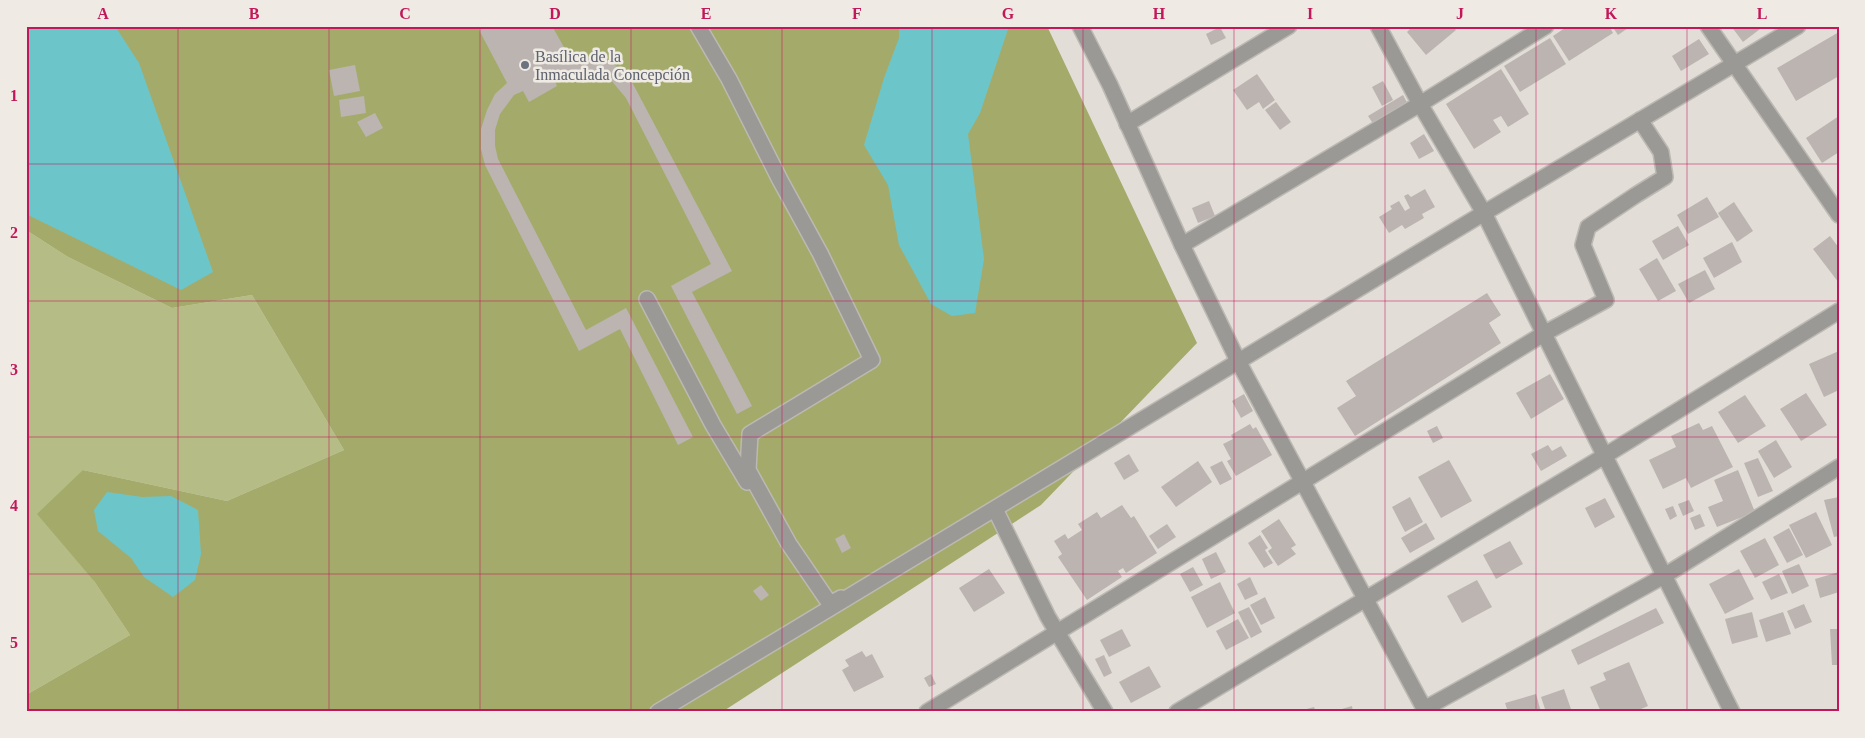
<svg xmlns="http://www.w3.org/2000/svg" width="1865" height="738" font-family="Georgia,serif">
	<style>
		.green { fill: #b5bc85 }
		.forest { fill: #a4ab6a }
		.water { fill: #6cc6c9 }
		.building { fill: #bcb4b0 }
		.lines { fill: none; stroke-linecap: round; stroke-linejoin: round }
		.minor-casing { stroke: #bcb9b3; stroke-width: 18 }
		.minor { stroke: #9b9996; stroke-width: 15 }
		.grid { fill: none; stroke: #c2185b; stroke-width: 1; stroke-opacity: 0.55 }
		.worship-dot { fill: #6b7280; stroke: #efebe4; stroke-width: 2 }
		.labels { text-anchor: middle; stroke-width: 5; stroke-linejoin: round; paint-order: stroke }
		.worship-label { font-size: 16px; fill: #5b616d; stroke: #efebe4; text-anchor: start }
		.neatline { fill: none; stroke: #c2185b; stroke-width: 2 }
		.grid-label { font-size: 16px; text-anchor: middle; font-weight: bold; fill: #c2185b }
	</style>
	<rect width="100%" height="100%" fill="#e2ded7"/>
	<path class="green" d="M26 230 68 257 172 308 252 295 344 450 227 501 83 470 94 581 130 635 26 695Z"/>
	<path class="forest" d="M26 26H1047L1197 343 1041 505 722 712H26V695L130 635 94 581 37 514 83 470 227 501 344 450 252 295 172 308 68 257 26 230Z"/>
	<g class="water">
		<path d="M26 26H115L139 63 213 272 181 290 26 214Z"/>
		<path d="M899 26H1009L980 113 968 134 984 259 975 313 952 316 931 304 899 245 888 185 864 145 884 78 899 38Z"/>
		<path d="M107 492 142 497 171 496 198 510 201 554 195 580 173 597 144 577 131 558 98 531 94 510Z"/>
	</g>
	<g class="building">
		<path d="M477 26H552L569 56 575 55 586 56 612 63 623 71 632 82 732 271 692 292 752 406 737 414 671 286 711 264 626 98 610 79 597 73 585 70 559 73 553 77 557 86 529 102 523 91 514 95 500 114 495 130V146L498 159 586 330 626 308 693 437 678 445 620 329 579 351 485 165 481 149V129L487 110 495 94 507 83Z"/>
		<path d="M1413 26H1452L1456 30 1426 55 1407 32Z"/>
		<path d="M1568 26H1609L1613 33 1569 61 1553 36Z"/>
		<path d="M1612 26H1631L1618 35Z"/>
		<path d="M1731 26H1764L1743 42Z"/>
		<path d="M1220 27 1226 38 1211 45 1206 34Z"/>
		<path d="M1839 32V76L1796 101 1777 68Z"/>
		<path d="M1550 38 1566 64 1520 92 1504 66Z"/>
		<path d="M1699 39 1709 54 1681 71 1672 56Z"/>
		<path d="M355 65 360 91 334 96 329 70Z"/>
		<path d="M1501 69 1529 114 1508 127 1501 116 1493 120 1501 132 1474 149 1446 104Z"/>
		<path d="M1257 74 1275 100 1263 109 1259 102 1247 110 1233 90Z"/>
		<path d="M1383 81 1393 100 1382 106 1372 87Z"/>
		<path d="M1403 95 1410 108 1376 128 1368 116Z"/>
		<path d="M364 96 366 113 341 117 339 100Z"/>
		<path d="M1276 102 1291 122 1280 130 1265 110Z"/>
		<path d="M375 113 383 128 366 137 357 122Z"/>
		<path d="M1839 116V152L1822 163 1806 138Z"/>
		<path d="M1424 134 1434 151 1419 159 1410 143Z"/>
		<path d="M1425 189 1435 207 1422 214 1424 218 1405 229 1402 225 1389 233 1379 217 1392 209 1390 206 1399 201 1405 211 1410 208 1404 196 1408 194 1411 197Z"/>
		<path d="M1707 197 1719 217 1688 234 1677 215Z"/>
		<path d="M1209 201 1215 216 1198 223 1192 208Z"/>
		<path d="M1734 202 1753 231 1737 242 1718 213Z"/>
		<path d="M1678 226 1689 245 1663 260 1652 241Z"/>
		<path d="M1830 236 1839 248V283L1813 249Z"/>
		<path d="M1732 242 1742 262 1714 278 1703 258Z"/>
		<path d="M1657 258 1676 291 1658 301 1639 269Z"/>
		<path d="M1705 270 1715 289 1689 303 1678 284Z"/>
		<path d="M1487 293 1501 315 1489 323 1501 343 1355 436 1337 408 1356 396 1346 381Z"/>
		<path d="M1839 351V390L1824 397 1809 364Z"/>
		<path d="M1550 374 1564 399 1531 419 1516 393Z"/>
		<path d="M1806 393 1827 425 1801 441 1780 409Z"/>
		<path d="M1244 394 1253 411 1241 418 1232 401Z"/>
		<path d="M1745 395 1766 426 1738 443 1718 412Z"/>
		<path d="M1699 423 1703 430 1712 426 1733 467 1691 488 1686 478 1663 489 1649 460 1676 447 1671 436Z"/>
		<path d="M1250 424 1253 429 1256 427 1272 455 1236 476 1227 461 1231 459 1223 444 1233 439 1231 435Z"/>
		<path d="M1437 426 1443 438 1433 443 1427 431Z"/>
		<path d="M1776 440 1792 467 1774 478 1758 451Z"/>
		<path d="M1548 445 1552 451 1561 446 1567 456 1541 471 1531 454Z"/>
		<path d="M1129 454 1139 471 1124 480 1114 463Z"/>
		<path d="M1758 458 1773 491 1758 497 1744 463Z"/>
		<path d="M1449 460 1472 501 1441 518 1418 477Z"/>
		<path d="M1198 461 1212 482 1176 507 1161 487Z"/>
		<path d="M1222 461 1232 479 1220 485 1210 467Z"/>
		<path d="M1738 470 1755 512 1717 527 1708 507 1723 501 1714 480Z"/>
		<path d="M1410 497 1423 522 1405 532 1392 507Z"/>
		<path d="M1839 497V536L1834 537 1824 500Z"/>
		<path d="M1605 498 1615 517 1595 528 1585 508Z"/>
		<path d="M1689 500 1694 511 1683 516 1678 504Z"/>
		<path d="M1122 505 1131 518 1134 516 1157 553 1126 573 1123 568 1118 571 1122 577 1087 600 1058 557 1062 554 1054 541 1065 534 1068 539 1082 530 1078 524 1097 512 1101 518Z"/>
		<path d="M1673 506 1677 516 1670 520 1665 509Z"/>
		<path d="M1816 512 1832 545 1806 558 1789 525Z"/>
		<path d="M1700 514 1705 526 1695 530 1690 518Z"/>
		<path d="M1279 519 1296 545 1291 548 1296 554 1278 566 1268 551 1272 548 1261 531Z"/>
		<path d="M1426 523 1435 539 1410 553 1401 538Z"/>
		<path d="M1167 524 1176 537 1158 549 1149 536Z"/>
		<path d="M1789 528 1803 555 1787 563 1773 537Z"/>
		<path d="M844 534 851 548 842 553 835 539Z"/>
		<path d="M1260 535 1268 548 1265 550 1273 563 1264 568 1248 543Z"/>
		<path d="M1765 538 1779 565 1755 578 1740 551Z"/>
		<path d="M1510 541 1523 564 1496 579 1483 555Z"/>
		<path d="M1216 552 1226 572 1211 579 1202 559Z"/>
		<path d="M1799 564 1809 586 1792 594 1782 571Z"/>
		<path d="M1193 567 1203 585 1190 592 1180 574Z"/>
		<path d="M989 569 1005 593 974 612 959 588Z"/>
		<path d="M1739 569 1754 599 1725 614 1709 584Z"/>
		<path d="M1839 572V592L1820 598 1815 579Z"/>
		<path d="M1779 574 1788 593 1771 600 1762 582Z"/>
		<path d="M1250 577 1258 594 1245 600 1237 584Z"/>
		<path d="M1477 580 1492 607 1462 623 1447 596Z"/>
		<path d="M1220 582 1235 613 1207 628 1191 597Z"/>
		<path d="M761 585 769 595 761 601 753 591Z"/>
		<path d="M1265 597 1275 618 1261 625 1250 605Z"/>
		<path d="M1804 604 1812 622 1795 629 1787 611Z"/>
		<path d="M1249 607 1262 632 1251 638 1238 612Z"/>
		<path d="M1656 608 1664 623 1578 665 1571 650Z"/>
		<path d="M1752 612 1758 637 1732 644 1725 619Z"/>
		<path d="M1783 612 1791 634 1766 642 1759 620Z"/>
		<path d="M1238 619 1249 638 1226 650 1216 631Z"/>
		<path d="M1122 629 1131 646 1109 657 1100 640Z"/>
		<path d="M1830 629H1839V665H1832Z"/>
		<path d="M862 651 866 657 872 654 884 677 854 692 842 670 849 666 845 660Z"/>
		<path d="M1104 655 1112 673 1104 677 1095 659Z"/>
		<path d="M1629 662 1648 706 1634 712H1601L1590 687 1606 680 1603 673Z"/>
		<path d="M1149 666 1161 687 1131 703 1119 682Z"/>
		<path d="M931 674 936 684 929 687 924 678Z"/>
		<path d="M1564 689 1572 712H1546L1541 697Z"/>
		<path d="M1536 694 1541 712H1508L1505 703Z"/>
		<path d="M1352 706 1353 712H1335V711Z"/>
		<path d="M1314 707 1316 712H1304L1303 710Z"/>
	</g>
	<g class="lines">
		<defs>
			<g id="minor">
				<path d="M698 26 729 79 780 180 820 253 872 360 750 434 748 470 789 544 830 604 841 598"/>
				<path d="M1080 26 1110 85 1182 245 1238 361 1426 712"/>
				<path d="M1378 26 1420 104 1484 213 1732 712"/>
				<path d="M1708 26 1839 215"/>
				<path d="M1127 124 1289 26"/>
				<path d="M1182 245 1420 104 1546 26"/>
				<path d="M647 299 713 425 747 482"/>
				<path d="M995 509 1048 617 1105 712"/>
				<path d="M1424 709 1664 576 1839 467"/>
				<path d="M658 712 1484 213 1798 26"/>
				<path d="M927 712 1545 333 1606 300 1583 245 1588 227 1636 195 1665 177 1661 152 1640 120"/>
				<path d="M1177 712 1606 455 1839 311"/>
			</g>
		</defs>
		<use href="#minor" class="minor-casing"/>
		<use href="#minor" class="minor"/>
	</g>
	<path class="grid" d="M178 26V712M329 26V712M480 26V712M631 26V712M782 26V712M932 26V712M1083 26V712M1234 26V712M1385 26V712M1536 26V712M1687 26V712M26 164H1839M26 301H1839M26 437H1839M26 574H1839"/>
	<circle class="worship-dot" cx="525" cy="65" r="5"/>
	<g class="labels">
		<g class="worship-label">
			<text x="535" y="62">Basílica de la<tspan x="535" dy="18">Inmaculada Concepción</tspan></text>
		</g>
	</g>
	<rect width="1865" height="738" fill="none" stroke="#efebe4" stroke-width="55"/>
	<rect x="28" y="28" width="1810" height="682" class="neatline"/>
	<g class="grid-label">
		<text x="103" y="19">A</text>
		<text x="254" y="19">B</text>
		<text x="405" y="19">C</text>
		<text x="555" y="19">D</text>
		<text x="706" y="19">E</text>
		<text x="857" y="19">F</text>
		<text x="1008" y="19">G</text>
		<text x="1159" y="19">H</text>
		<text x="1310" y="19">I</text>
		<text x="1460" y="19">J</text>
		<text x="1611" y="19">K</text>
		<text x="1762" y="19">L</text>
		<text x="14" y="101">1</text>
		<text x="14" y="238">2</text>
		<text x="14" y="375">3</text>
		<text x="14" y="511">4</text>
		<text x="14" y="648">5</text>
	</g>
</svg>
